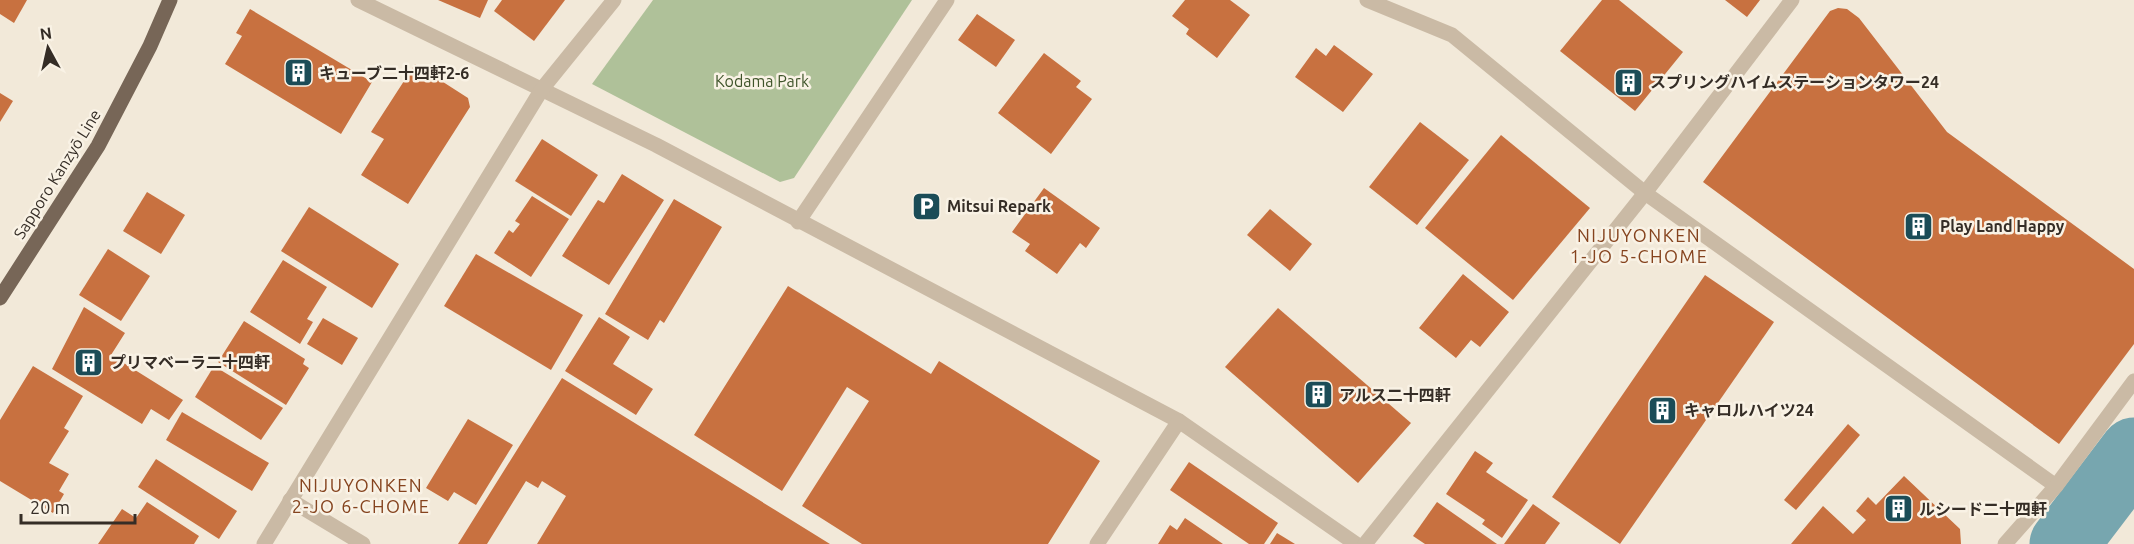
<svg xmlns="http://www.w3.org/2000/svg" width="2134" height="544" font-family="Ubuntu,'Noto Sans JP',sans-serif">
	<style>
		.green { fill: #afc199 }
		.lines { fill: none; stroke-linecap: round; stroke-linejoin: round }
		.river { stroke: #77a6af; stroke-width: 69 }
		.building { fill: #c87140 }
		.minor { stroke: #cabaa5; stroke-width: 15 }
		.primary { stroke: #776657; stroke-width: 15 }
		.labels { text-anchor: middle; stroke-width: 5; stroke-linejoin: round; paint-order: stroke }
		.poi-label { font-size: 16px; font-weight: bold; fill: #352d26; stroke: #f9f2e5; text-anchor: start }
		.park-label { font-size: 16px; fill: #3f542a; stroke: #f9f2e5 }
		.street-label { font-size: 16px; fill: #352d26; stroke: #f9f2e5 }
		.neighbourhood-label { font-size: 18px; letter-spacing: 1.5px; fill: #85431e; stroke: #f9f2e5 }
	</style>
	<rect width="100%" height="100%" fill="#f2e9d9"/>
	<path class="green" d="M653 0H912L794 178 780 182 592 84Z"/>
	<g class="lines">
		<path class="river" d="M2064 544 2134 452"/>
	</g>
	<g class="building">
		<path d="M0 0H27L14 23 0 14Z"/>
		<path d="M438 0H488L480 18Z"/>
		<path d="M502 0H565L534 41 494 11Z"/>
		<path d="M1185 0H1230L1250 15 1217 58 1186 34 1189 29 1172 16Z"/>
		<path d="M1602 0H1619L1683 52 1635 111 1560 51Z"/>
		<path d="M1725 0H1760L1747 17Z"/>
		<path d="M1838 8 1847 9 1859 18 1947 132 2134 269V344L2059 444 1703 182 1830 11Z"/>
		<path d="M250 9 372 82 341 134 225 64 242 36 236 33Z"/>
		<path d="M977 14 1015 40 996 67 958 40Z"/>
		<path d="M1334 45 1373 74 1343 112 1295 77 1316 48 1326 56Z"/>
		<path d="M1044 53 1081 81 1076 87 1092 99 1051 154 998 113Z"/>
		<path d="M415 64 468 98 470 107 408 204 361 175 384 139 371 132Z"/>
		<path d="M0 93 13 101 0 122Z"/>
		<path d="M1420 122 1469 160 1417 225 1369 187Z"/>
		<path d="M1501 135 1590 208 1513 300 1425 228Z"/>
		<path d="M542 139 598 175 571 216 515 181Z"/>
		<path d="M622 174 664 200 609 285 562 256 598 200 604 203Z"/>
		<path d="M1044 188 1100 228 1086 248 1080 243 1057 274 1025 251 1030 244 1012 232Z"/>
		<path d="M147 192 185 215 161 254 123 231Z"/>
		<path d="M532 196 569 219 531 277 494 253 509 230 513 233 520 224 515 221Z"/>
		<path d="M674 199 722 227 664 323 660 320 648 340 605 314Z"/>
		<path d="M309 207 399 264 372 308 281 251Z"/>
		<path d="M1270 209 1312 244 1290 271 1247 235Z"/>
		<path d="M108 249 150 276 121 321 79 295Z"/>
		<path d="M476 254 583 315 551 370 444 306Z"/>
		<path d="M283 260 327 287 307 319 313 322 300 344 250 312Z"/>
		<path d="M1463 274 1509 312 1480 347 1471 340 1456 358 1419 328Z"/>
		<path d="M1705 275 1774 322 1620 544 1552 497Z"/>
		<path d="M788 286 931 374 939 361 1100 461 1048 544H862L802 506 869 401 847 387 782 491 694 435Z"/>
		<path d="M84 307 125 333 111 355 183 400 169 420 151 409 142 424 52 369Z"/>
		<path d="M1278 308 1411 423 1358 483 1225 367Z"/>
		<path d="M599 317 630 337 613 364 653 389 636 415 565 371Z"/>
		<path d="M323 318 358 338 342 365 307 344Z"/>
		<path d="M244 321 305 359 303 364 309 368 286 405 218 362Z"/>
		<path d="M33 366 83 396 64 428 69 431 49 463 69 474 59 491 64 494 53 513 0 481V420Z"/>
		<path d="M214 366 283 408 261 440 195 397Z"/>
		<path d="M562 378 830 544H537L566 496 542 481 538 488 526 481 487 544H458Z"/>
		<path d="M182 412 269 463 252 491 166 440Z"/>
		<path d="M468 419 513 445 476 505 454 492 448 501 426 488Z"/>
		<path d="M1848 424 1860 435 1796 510 1784 500Z"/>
		<path d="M1475 451 1493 463 1486 472 1528 500 1502 538 1482 524 1485 520 1446 494Z"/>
		<path d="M156 459 237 511 219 539 138 487Z"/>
		<path d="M1189 462 1278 523 1264 544H1249L1170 490Z"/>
		<path d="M1904 476 1960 529 1961 544H1791L1823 506 1853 534 1866 520 1856 511 1868 497 1876 505Z"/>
		<path d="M147 502 199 536 194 544H98L122 509 136 518Z"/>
		<path d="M1437 502 1497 544H1425L1413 536Z"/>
		<path d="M1533 504 1560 523 1545 544H1504Z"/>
		<path d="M1185 518 1223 544H1158L1170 525 1177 530Z"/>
		<path d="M1277 533 1295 544H1270Z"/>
	</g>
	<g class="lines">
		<g class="minor">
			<path d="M358 0 656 145 1179 421 1356 544"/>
			<path d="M1367 0 1452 35 1645 193 2056 486"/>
			<path d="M798 222 947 0"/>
			<path d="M290 500 363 544"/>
			<path d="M264 544 542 89 614 0"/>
			<path d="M1097 544 1179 421"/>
			<path d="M1365 544 1645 193 1792 0"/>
			<path d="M2005 544 2056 486 2134 381"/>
		</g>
		<path class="primary" d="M0 298 98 146 150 46 170 0"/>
	</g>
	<defs>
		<symbol id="building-square" viewBox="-11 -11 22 22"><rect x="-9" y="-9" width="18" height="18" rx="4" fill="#1b4c57" stroke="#f9f2e5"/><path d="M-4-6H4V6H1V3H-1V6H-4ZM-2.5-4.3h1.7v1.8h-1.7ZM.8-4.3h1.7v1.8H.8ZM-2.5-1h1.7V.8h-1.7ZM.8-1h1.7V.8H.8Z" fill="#fff"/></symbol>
		<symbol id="parking-square" viewBox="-11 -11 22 22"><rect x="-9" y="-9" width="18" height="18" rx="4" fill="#1b4c57" stroke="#f9f2e5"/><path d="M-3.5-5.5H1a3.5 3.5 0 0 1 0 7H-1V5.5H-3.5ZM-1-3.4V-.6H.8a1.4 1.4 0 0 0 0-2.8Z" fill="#fff"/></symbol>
	</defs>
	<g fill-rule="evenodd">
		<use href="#building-square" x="282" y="56" width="33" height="33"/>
		<use href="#building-square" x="1612" y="66" width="33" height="33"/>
		<use href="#parking-square" x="910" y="190" width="33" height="33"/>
		<use href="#building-square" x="1902" y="210" width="33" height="33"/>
		<use href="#building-square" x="72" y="346" width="33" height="33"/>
		<use href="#building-square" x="1302" y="378" width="33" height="33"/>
		<use href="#building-square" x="1646" y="394" width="33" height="33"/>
		<use href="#building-square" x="1882" y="492" width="33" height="33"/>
	</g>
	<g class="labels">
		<g class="poi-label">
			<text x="319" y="79">キューブ二十四軒2-6</text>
			<text x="1650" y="88">スプリングハイムステーションタワー24</text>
			<text x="947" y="212">Mitsui Repark</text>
			<text x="1940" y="232">Play Land Happy</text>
			<text x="110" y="368">プリマベーラ二十四軒</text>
			<text x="1339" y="401">アルス二十四軒</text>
			<text x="1684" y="416">キャロルハイツ24</text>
			<text x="1919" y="515">ルシード二十四軒</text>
		</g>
		<g class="park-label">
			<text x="762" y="87">Kodama Park</text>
		</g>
		<g class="street-label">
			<text transform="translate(57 174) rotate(-58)" y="6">Sapporo Kanzyō Line</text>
		</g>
		<g class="neighbourhood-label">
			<text x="1639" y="242">NIJUYONKEN<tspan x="1639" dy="21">1-JO 5-CHOME</tspan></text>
			<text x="361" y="492">NIJUYONKEN<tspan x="361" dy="21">2-JO 6-CHOME</tspan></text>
		</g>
	</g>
	<g transform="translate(48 48) rotate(352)" stroke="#f9f2e5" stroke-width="4.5" paint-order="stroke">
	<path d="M0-4.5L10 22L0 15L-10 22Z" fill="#352d26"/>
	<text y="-9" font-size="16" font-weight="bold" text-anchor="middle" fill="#352d26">N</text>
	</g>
	<path d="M21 514v9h114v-9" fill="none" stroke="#352d26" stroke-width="3"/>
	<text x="30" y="514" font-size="18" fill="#352d26" stroke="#f9f2e5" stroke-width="4.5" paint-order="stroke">20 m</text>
</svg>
